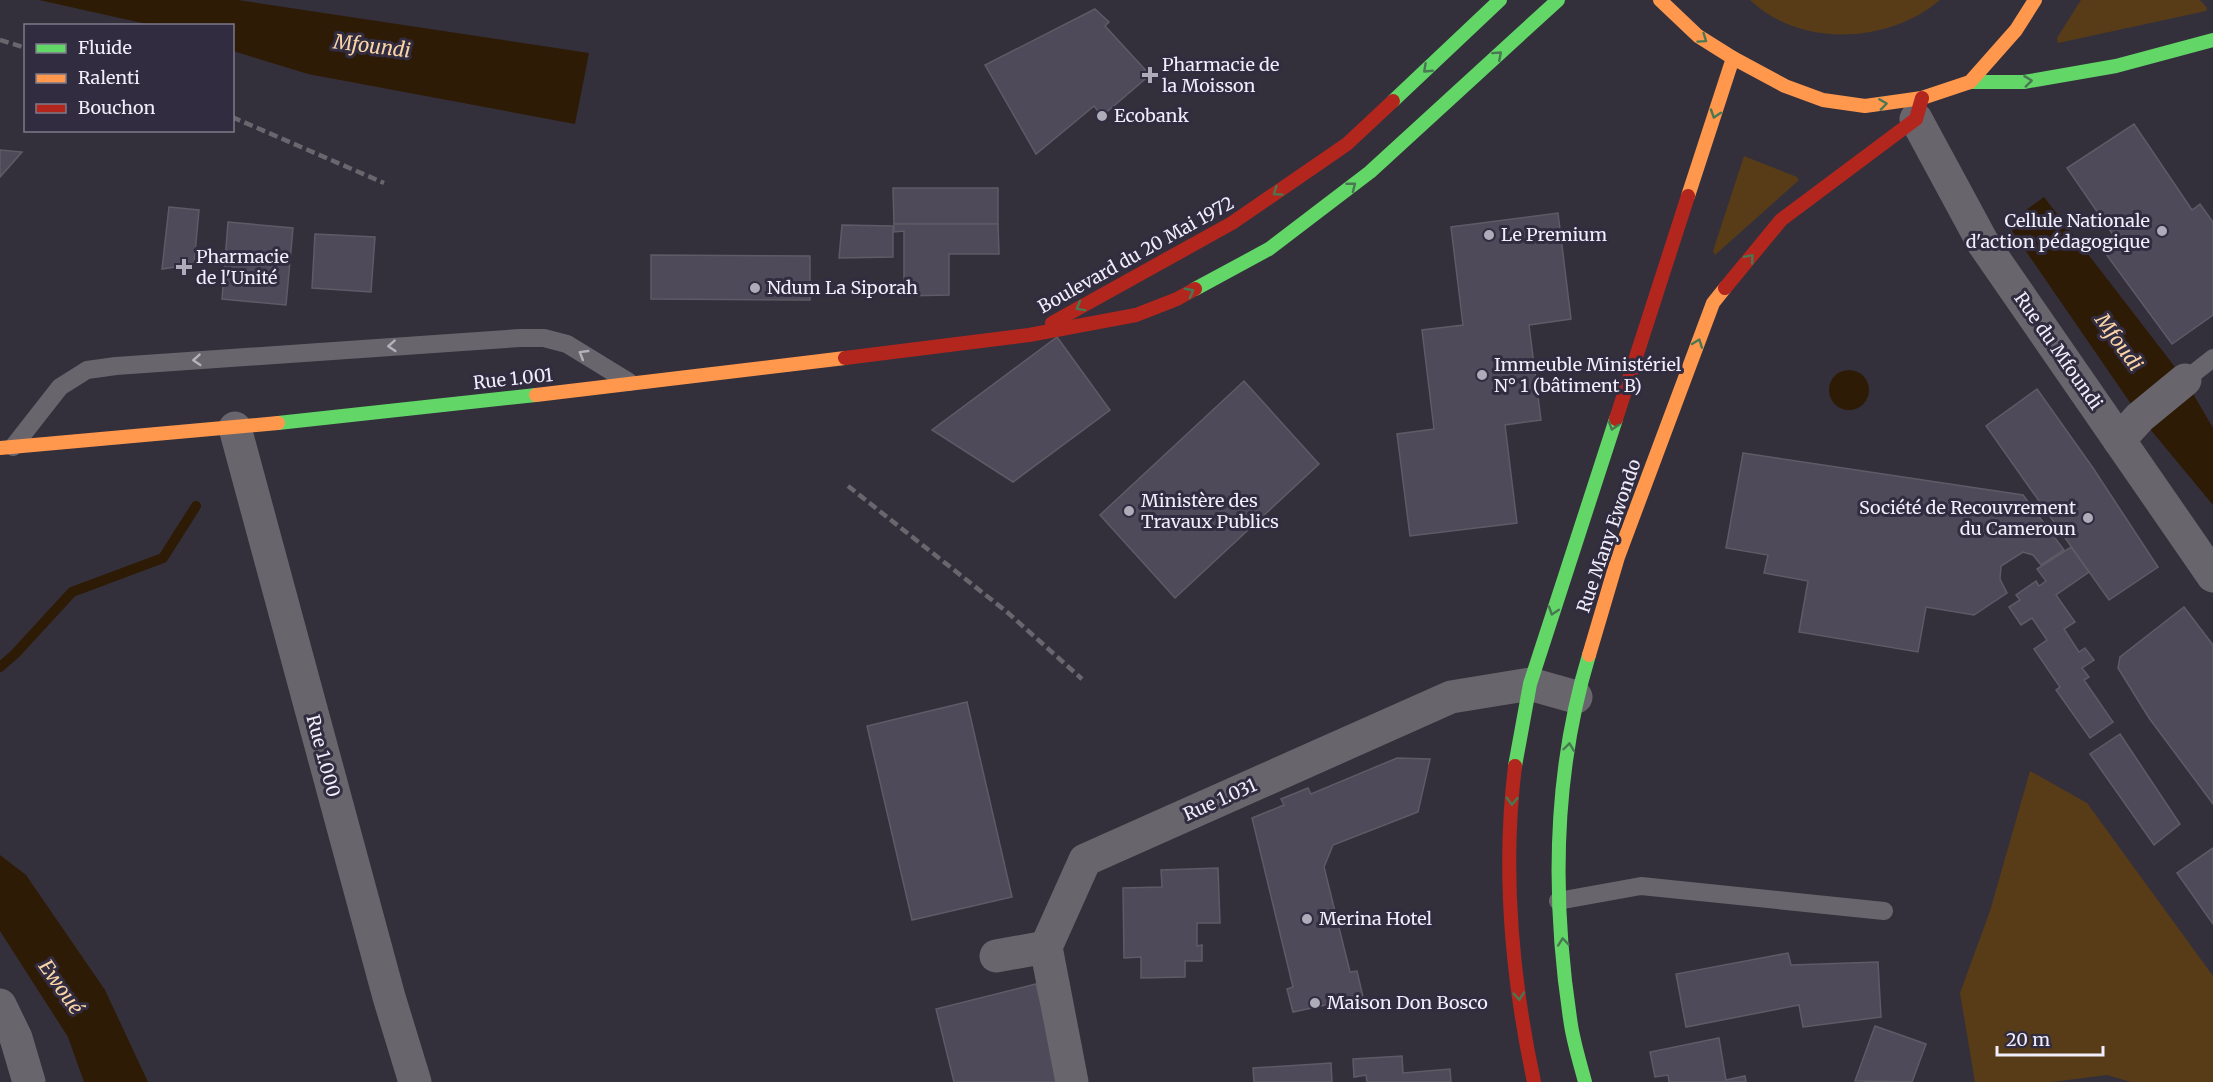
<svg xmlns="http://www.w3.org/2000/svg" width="2213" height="1082" font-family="Merriweather,serif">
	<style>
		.green { fill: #583c17 }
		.water { fill: #2e1b05 }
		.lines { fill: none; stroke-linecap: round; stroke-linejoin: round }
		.stream { stroke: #2e1b05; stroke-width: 10 }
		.building { fill: #4e4a5a; stroke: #5e5b66; stroke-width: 1.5 }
		.lane { stroke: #68666c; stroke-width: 18 }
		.street { stroke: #68666c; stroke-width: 33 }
		.fast { stroke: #63d668; stroke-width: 14 }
		.slow { stroke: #ff974d; stroke-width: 14 }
		.jam { stroke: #b3261e; stroke-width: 14 }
		.rail { stroke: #69676e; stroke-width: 4.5; stroke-dasharray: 9 4.5; stroke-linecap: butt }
		.oneway { stroke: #487852 }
		.oneway2 { stroke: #b3b1bb }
		.poi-dot { fill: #aeacb8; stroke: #312c40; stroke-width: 2 }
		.labels { text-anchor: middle; stroke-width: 6; stroke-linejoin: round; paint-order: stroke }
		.poi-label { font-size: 18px; fill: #f0eefb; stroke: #312c40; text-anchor: start }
		.street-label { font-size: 18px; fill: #f0eefb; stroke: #312c40 }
		.water-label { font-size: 20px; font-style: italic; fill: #fbd4a6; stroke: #312c40 }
	</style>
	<rect width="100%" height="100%" fill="#33303c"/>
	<g class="green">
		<path d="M1750 0H1940C1888 44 1800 48 1750 0Z"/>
		<path d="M2081 0H2200L2207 8 2206 11 2058 43 2057 38Z"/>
		<path d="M1744 156 1797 177 1799 180 1715 255 1713 251Z"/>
		<path d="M2030 771 2087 803 2213 976V1082H2131L2107 1075 2052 1082H1975L1960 993 1990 911Z"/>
	</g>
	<g class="water">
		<path d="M39 0H238L589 53 575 124 308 74 233 51 232 26 151 25Z"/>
		<path d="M2044 197 2185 380 2213 428V505L2140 417 2012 231 2025 211Z"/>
		<circle cx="1849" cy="390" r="20"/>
		<path d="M0 855 26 875 105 990 148 1082H84L68 1037 0 931Z"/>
	</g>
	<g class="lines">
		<path class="stream" d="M0 667 15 654 72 592 163 558 196 506"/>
	</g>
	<g class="building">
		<path d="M1095 9 1109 22 1105 26 1150 75 1102 116 1094 106 1036 154 985 65Z"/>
		<path d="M2134 124 2192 210 2200 204 2213 222V315L2172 344 2103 250 2116 239 2067 168Z"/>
		<path d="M0 150 22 152 0 177Z"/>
		<path d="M893 188H998V224H894Z"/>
		<path d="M169 207 199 210 194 264 162 269Z"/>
		<path d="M1558 213 1571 319 1529 325 1541 420 1505 425 1517 523 1410 536 1397 434 1434 429 1422 330 1463 325 1451 227Z"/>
		<path d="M228 222 293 228 286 305 222 299Z"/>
		<path d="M894 224H998L999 254H949V295L904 296V231L894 232Z"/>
		<path d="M842 225 893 226V257L839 258Z"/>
		<path d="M315 234 375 237 371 292 312 288Z"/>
		<path d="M651 255 810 256V300L651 299Z"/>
		<path d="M1057 337 1110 410 1013 482 932 430Z"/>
		<path d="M1244 381 1319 464 1175 598 1100 515Z"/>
		<path d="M2037 389 2093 468 2158 567 2109 600 1986 426Z"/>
		<path d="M1743 453 2023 495 2064 550 2041 565 2033 555 2023 552 2001 566 2000 579 2007 593 1974 615 1926 607 1918 652 1799 632 1808 581 1764 573 1768 555 1726 548Z"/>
		<path d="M2071 547 2089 572 2056 595 2075 622 2064 629 2079 652 2085 648 2094 660 2082 668 2089 677 2084 680 2113 722 2090 738 2056 690 2060 687 2034 649 2047 640 2032 618 2021 625 2009 607 2020 600 2016 595 2036 581 2039 586 2046 581 2037 569Z"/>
		<path d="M2184 607 2213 645V804L2149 718 2118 668 2120 657Z"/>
		<path d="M967 702 1012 897 912 920 867 726Z"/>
		<path d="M2120 734 2180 824 2154 845 2090 754Z"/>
		<path d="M1397 758 1430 759 1418 812 1333 845 1324 867 1350 972 1357 971 1363 997 1293 1012 1287 989 1293 987 1252 818 1284 805 1281 799 1308 788 1311 794Z"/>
		<path d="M2213 848V924L2177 873Z"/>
		<path d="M1218 868 1220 923H1197V946L1202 945V961H1185V977L1141 978V957L1124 958 1123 888 1162 887 1161 870Z"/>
		<path d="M1788 953 1791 965 1878 962 1881 1017 1803 1027 1799 1005 1686 1027 1676 974Z"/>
		<path d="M1036 984 1060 1082H954L936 1009Z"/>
		<path d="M1875 1026 1926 1044 1912 1082 1855 1081Z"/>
		<path d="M1719 1038 1726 1080 1745 1076 1746 1082H1669L1668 1075 1655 1077 1650 1052Z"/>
		<path d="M1402 1056 1403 1073 1450 1069 1451 1082H1367L1366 1075 1354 1077 1353 1059Z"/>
		<path d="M1331 1063 1332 1082H1254L1253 1068Z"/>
	</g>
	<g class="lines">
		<g class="lane">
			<path d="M2185 380 2213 358"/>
			<path d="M13 447 60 387 87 370 116 366 520 338H544L567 344 629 382"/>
			<path d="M1558 901 1641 886 1884 911"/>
		</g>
		<g class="street">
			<path d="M1916 119 1983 243 2213 576"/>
			<path d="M235 428 389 997 415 1082"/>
			<path d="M2119 440 2140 417 2185 380"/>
			<path d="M996 956 1046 947"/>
			<path d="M0 1005 16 1038 29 1082"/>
			<path d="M1072 1082 1046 947 1085 860 1451 697 1530 684 1576 697"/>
		</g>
		<g class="fast">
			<path d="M1970 82H2024L2116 66 2213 40"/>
			<path d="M1393 101 1500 0"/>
			<path d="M1195 289 1269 249 1370 172 1558 0"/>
			<path d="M278 423 536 395"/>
			<path d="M1515 766 1530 684 1616 419"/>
			<path d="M1585 1082C1580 1063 1574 1044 1571 1025 1552 903 1553 774 1589 655"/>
		</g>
		<g class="slow">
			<path d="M1660 0 1698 36 1733 58 1785 86 1823 100 1865 106 1922 98 1970 82 2016 30 2035 0"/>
			<path d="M1688 196 1733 58"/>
			<path d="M536 395 845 358"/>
			<path d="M0 448 278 423"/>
			<path d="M1589 655 1618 557 1713 303 1725 288"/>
		</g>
		<g class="jam">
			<path d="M1725 288 1781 220 1916 119 1922 98"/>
			<path d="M1052 323 1232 223 1347 144 1393 101"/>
			<path d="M845 358 1029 335 1136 315 1177 299 1195 289"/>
			<path d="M1616 419 1688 196"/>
			<path d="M1515 766C1502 871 1512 979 1534 1082"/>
		</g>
		<g class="rail">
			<path d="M0 40 26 48"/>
			<path d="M232 117 384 183"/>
			<path d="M848 486 1007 612 1082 679"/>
		</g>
	</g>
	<defs><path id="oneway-chevron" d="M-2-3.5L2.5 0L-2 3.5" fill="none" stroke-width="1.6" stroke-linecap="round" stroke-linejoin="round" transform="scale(1.5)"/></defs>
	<g class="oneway">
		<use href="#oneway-chevron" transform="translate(1703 39) rotate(35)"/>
		<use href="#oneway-chevron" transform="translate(1498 55) rotate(-42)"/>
		<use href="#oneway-chevron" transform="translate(1427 69) rotate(137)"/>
		<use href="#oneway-chevron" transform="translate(2028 81) rotate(-7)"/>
		<use href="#oneway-chevron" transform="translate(1883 104) rotate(-8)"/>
		<use href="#oneway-chevron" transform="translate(1715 114) rotate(108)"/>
		<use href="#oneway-chevron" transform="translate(1352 186) rotate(-38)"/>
		<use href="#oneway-chevron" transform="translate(1277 192) rotate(145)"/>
		<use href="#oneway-chevron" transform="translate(1750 258) rotate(-50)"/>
		<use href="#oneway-chevron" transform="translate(1190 292) rotate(-28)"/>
		<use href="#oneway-chevron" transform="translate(1080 307) rotate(151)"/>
		<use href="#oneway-chevron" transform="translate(1698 343) rotate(-70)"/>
		<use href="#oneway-chevron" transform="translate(1613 426) rotate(108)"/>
		<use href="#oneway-chevron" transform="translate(1553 611) rotate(108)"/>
		<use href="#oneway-chevron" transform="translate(1569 747) rotate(-82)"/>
		<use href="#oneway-chevron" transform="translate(1512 801) rotate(92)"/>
		<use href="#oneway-chevron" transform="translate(1563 942) rotate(-96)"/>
		<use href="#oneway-chevron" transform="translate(1519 996) rotate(85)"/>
	</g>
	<g class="oneway2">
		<use href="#oneway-chevron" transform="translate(392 346) rotate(176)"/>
		<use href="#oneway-chevron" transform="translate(583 354) rotate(-149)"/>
		<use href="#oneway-chevron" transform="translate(197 360) rotate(176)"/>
	</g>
	<g class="poi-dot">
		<path d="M1147 66h6v6h6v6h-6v6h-6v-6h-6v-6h6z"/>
		<circle cx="1102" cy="116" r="6"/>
		<circle cx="2162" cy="231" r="6"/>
		<circle cx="1489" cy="235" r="6"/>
		<path d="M181 258h6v6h6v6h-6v6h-6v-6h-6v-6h6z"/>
		<circle cx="755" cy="288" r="6"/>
		<circle cx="1482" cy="375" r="6"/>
		<circle cx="1129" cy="511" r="6"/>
		<circle cx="2088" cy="518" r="6"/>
		<circle cx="1307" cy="919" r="6"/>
		<circle cx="1315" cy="1003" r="6"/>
	</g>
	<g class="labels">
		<g class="poi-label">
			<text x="1162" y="71">Pharmacie de<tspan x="1162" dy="21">la Moisson</tspan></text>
			<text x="1114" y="122">Ecobank</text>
			<text x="2150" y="227" text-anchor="end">Cellule Nationale<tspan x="2150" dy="21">d'action pédagogique</tspan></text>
			<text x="1501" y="241">Le Premium</text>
			<text x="196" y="263">Pharmacie<tspan x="196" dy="21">de l'Unité</tspan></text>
			<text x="767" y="294">Ndum La Siporah</text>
			<text x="1494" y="371">Immeuble Ministériel<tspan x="1494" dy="21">N° 1 (bâtiment B)</tspan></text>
			<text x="1141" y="507">Ministère des<tspan x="1141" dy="21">Travaux Publics</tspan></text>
			<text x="2076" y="514" text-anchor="end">Société de Recouvrement<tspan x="2076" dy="21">du Cameroun</tspan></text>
			<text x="1319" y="925">Merina Hotel</text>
			<text x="1327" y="1009">Maison Don Bosco</text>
		</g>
		<g class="street-label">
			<text transform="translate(1136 255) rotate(-29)" y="6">Boulevard du 20 Mai 1972</text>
			<text transform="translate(2058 351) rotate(55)" y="6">Rue du Mfoundi</text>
			<text transform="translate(513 379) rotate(-6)" y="6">Rue 1.001</text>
			<text transform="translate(1609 536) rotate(-71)" y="6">Rue Many Ewondo</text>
			<text transform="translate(323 756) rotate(75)" y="6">Rue 1.000</text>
			<text transform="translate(1220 800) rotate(-24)" y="6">Rue 1.031</text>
		</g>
		<g class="water-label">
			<text transform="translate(372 46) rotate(7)" y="7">Mfoundi</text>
			<text transform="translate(2119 342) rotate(54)" y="7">Mfoudi</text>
			<text transform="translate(61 987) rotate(55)" y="7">Ewoué</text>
		</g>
	</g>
	<rect x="24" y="24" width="210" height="108" fill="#312c40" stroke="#7d7a8b" stroke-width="1.5"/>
	<rect x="36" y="44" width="30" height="9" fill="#63d668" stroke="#7d7a8b" stroke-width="1.5"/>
	<text x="78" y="54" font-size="18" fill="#f0eefb">Fluide</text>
	<rect x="36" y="74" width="30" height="9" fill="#ff974d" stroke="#7d7a8b" stroke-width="1.5"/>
	<text x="78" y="84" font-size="18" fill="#f0eefb">Ralenti</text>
	<rect x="36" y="104" width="30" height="9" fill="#b3261e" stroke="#7d7a8b" stroke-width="1.5"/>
	<text x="78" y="114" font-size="18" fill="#f0eefb">Bouchon</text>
	<path d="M1997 1046v9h106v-9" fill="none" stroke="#f0eefb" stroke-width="3"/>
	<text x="2006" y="1046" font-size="18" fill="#f0eefb" stroke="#312c40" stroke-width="4.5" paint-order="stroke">20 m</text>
</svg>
